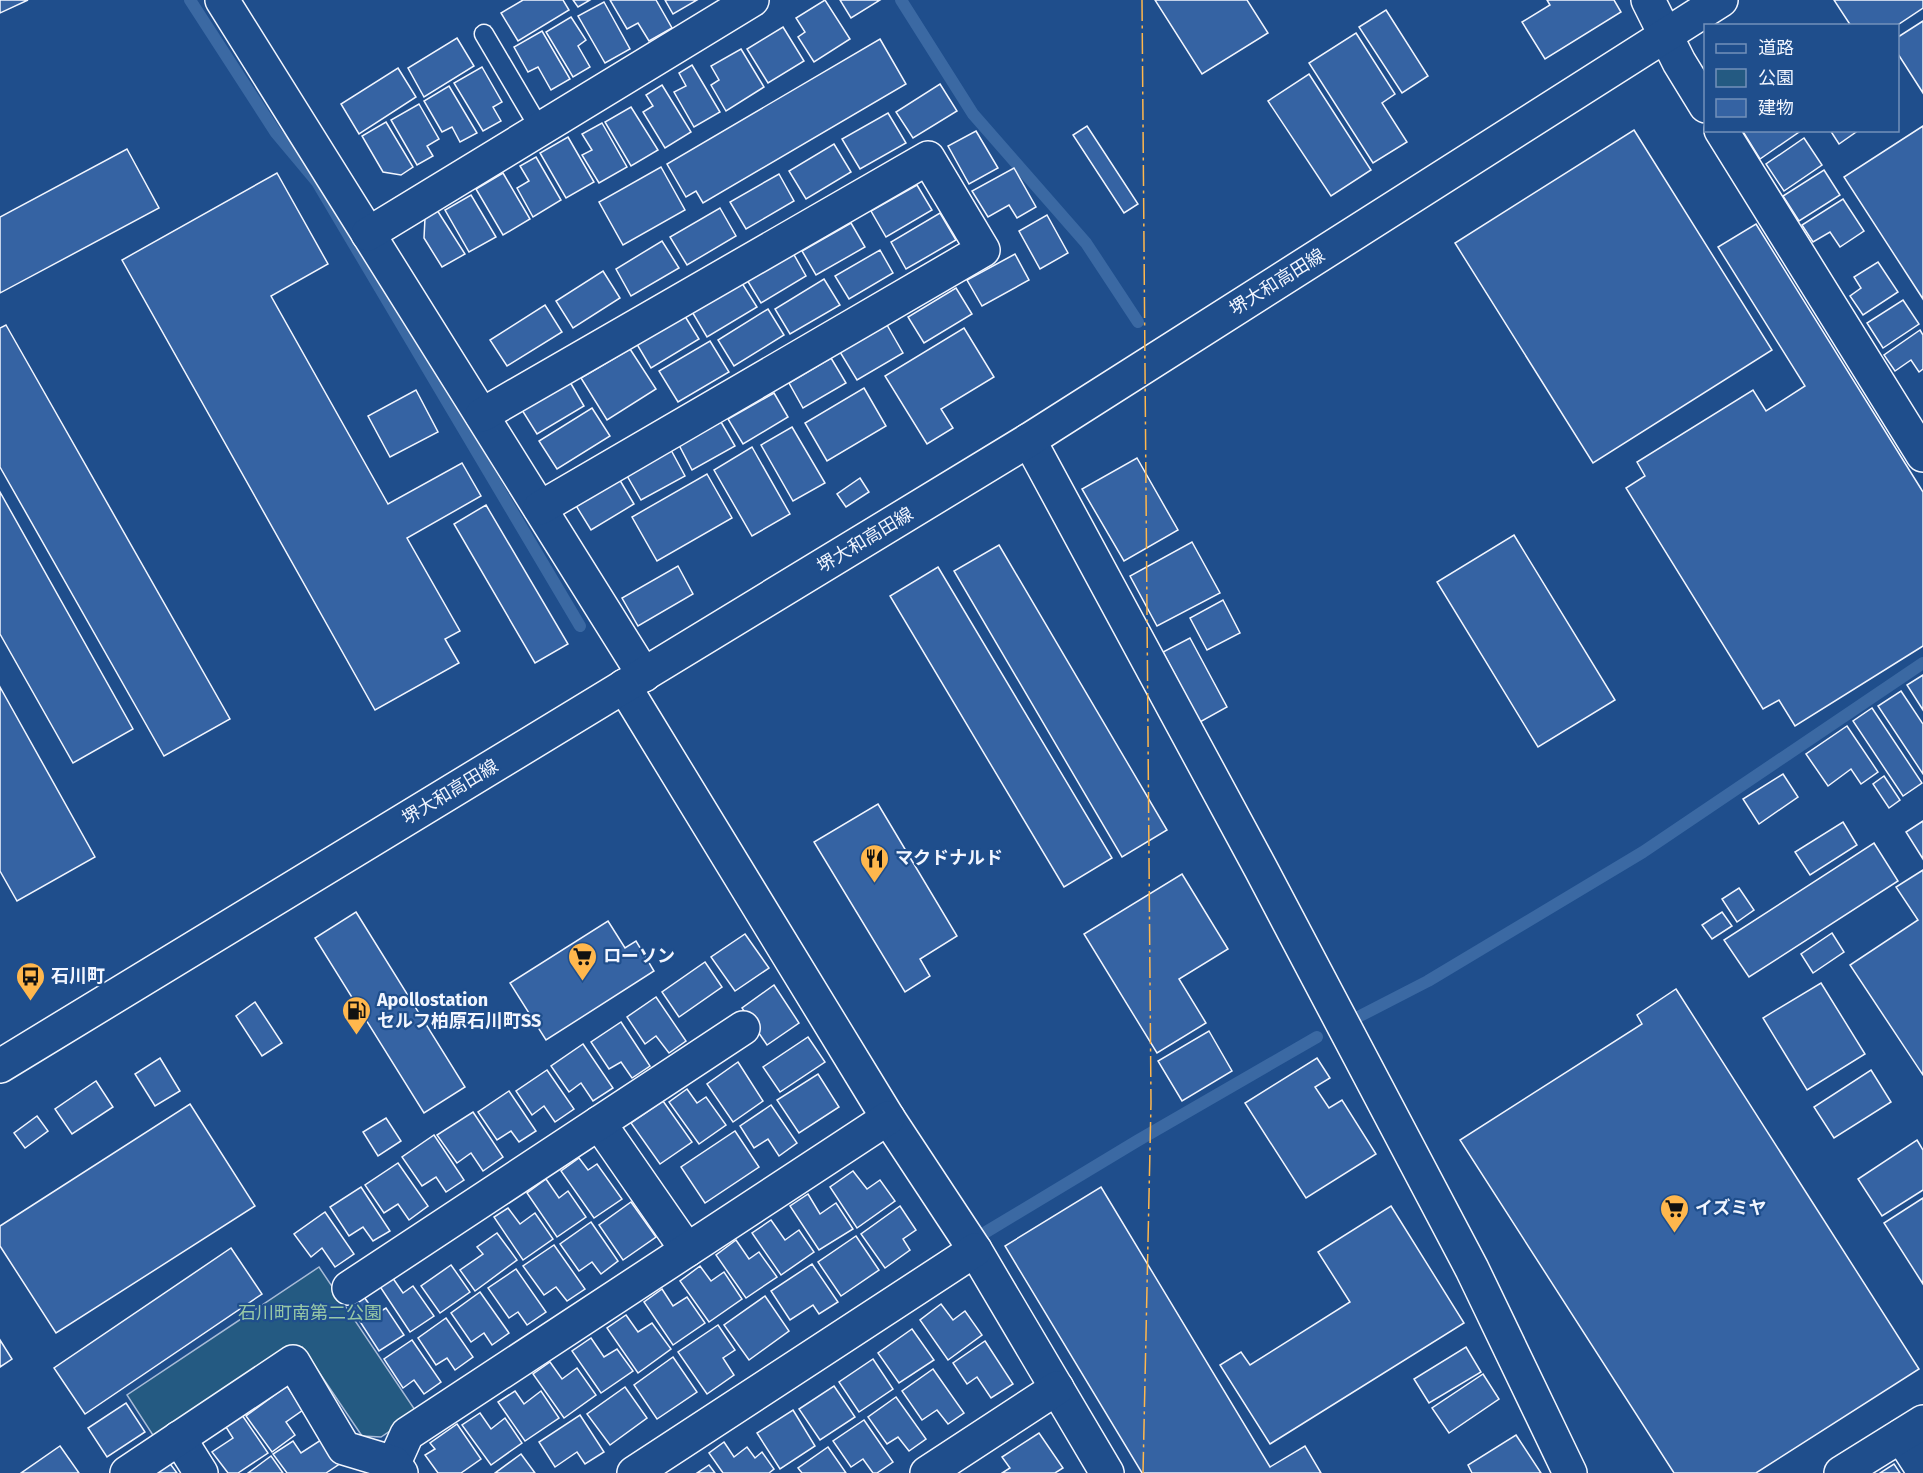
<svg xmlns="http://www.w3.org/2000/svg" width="1923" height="1473" font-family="'Fira Sans','Noto Sans JP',sans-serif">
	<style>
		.green { fill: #245a82; stroke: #a8bbd7; stroke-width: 1.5 }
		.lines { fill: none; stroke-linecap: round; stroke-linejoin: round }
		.stream { stroke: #3b69a3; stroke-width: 12 }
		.building { fill: #3563a3; stroke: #f2f6ff; stroke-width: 1.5 }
		.lane-casing { stroke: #f2f6ff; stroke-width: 21 }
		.street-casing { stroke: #f2f6ff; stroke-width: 36 }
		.primary-casing { stroke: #f2f6ff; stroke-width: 36 }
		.lane { stroke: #1f4e8c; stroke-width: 18 }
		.street { stroke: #1f4e8c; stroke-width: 33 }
		.primary { stroke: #1f4e8c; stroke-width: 33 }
		.power { stroke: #ffb74d; stroke-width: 1.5; stroke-dasharray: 21 4.5 3 4.5; stroke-linecap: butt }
		.labels { text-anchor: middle; stroke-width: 4.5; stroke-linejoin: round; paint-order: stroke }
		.street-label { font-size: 18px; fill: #f2f6ff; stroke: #1f4e8c }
		.poi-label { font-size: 18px; font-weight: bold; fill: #f2f6ff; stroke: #1f4e8c; text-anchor: start }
		.park-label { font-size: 18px; fill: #97c8a6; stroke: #1f4e8c }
	</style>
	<rect width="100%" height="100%" fill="#1f4e8c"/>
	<path class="green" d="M319 1267 417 1413 381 1437 362 1436 302 1347 158 1443 127 1395Z"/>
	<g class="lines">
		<g class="stream">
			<path d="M190 0 276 133 317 182 580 626"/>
			<path d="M901 0 973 114 1086 243 1138 322"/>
			<path d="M1358 1017 1428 981 1643 852 1923 663"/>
			<path d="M986 1232 1137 1141 1317 1037"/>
		</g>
	</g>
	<g class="building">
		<path d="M0 0H28L0 13Z"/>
		<path d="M523 0H563L569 10 518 41 501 13Z"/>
		<path d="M573 0H590L578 7Z"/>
		<path d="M610 0H656L672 28 649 41 638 23 627 29Z"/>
		<path d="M665 0H697L673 14Z"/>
		<path d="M825 0 850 39 814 62 798 37 805 32 796 18Z"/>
		<path d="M840 0H880L851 18Z"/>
		<path d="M1155 0H1247L1268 33 1202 74Z"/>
		<path d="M1547 0H1614L1621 12 1545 59 1522 22 1550 5Z"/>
		<path d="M1834 0H1923V8L1896 26H1851Z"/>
		<path d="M604 2 630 49 605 63 578 16Z"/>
		<path d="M1386 10 1428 76 1402 93 1359 27Z"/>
		<path d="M571 17 586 40 578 46 590 67 573 77 546 32Z"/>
		<path d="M1923 21V93L1898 54V37Z"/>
		<path d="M783 27 804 61 768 83 747 49Z"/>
		<path d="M542 31 570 79 551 90 538 67 528 72 514 47Z"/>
		<path d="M1356 33 1395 94 1382 103 1407 142 1373 163 1309 63Z"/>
		<path d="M457 38 474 66 424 97 408 68Z"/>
		<path d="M880 39 906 84 703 203 696 191 686 197 667 164Z"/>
		<path d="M741 49 764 87 726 111 711 85 719 80 711 66Z"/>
		<path d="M692 65 720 112 694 127 674 92 686 86 679 73Z"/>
		<path d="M482 67 502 102 493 107 501 121 483 131 454 83Z"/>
		<path d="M398 68 416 97 359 134 341 104Z"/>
		<path d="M1309 74 1371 170 1331 196 1268 101Z"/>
		<path d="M940 84 957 111 913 138 896 112Z"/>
		<path d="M662 85 691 132 665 148 643 112 653 106 646 95Z"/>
		<path d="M449 86 477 133 460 142 452 127 442 132 424 101Z"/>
		<path d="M419 104 439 139 427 146 433 156 417 165 391 120Z"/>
		<path d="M631 107 658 150 631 166 605 122Z"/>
		<path d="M888 113 906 143 860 169 842 139Z"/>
		<path d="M386 122 413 167 401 175 383 172 362 136Z"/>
		<path d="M602 123 627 167 599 183 582 155 592 150 582 134Z"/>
		<path d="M1087 126 1138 204 1124 213 1073 135Z"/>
		<path d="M1923 126V299L1844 177Z"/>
		<path d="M1634 130 1772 350 1593 463 1455 243Z"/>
		<path d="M1742 130H1802L1760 159Z"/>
		<path d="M1830 130H1859L1839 144Z"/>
		<path d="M976 131 998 168 969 184 948 146Z"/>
		<path d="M568 137 594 182 566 198 540 153Z"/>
		<path d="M1804 138 1822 165 1784 191 1766 164Z"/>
		<path d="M834 144 851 172 806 199 789 171Z"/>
		<path d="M127 149 159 208 0 293V217Z"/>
		<path d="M536 157 561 200 533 217 517 188 529 181 520 166Z"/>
		<path d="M661 167 685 210 623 245 599 202Z"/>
		<path d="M1014 168 1036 207 1017 218 1009 205 988 217 972 191Z"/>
		<path d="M1824 170 1840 195 1799 221 1783 196Z"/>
		<path d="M277 173 328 264 271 296 388 504 462 463 481 496 407 538 460 631 445 639 459 663 375 710 122 260Z"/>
		<path d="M503 173 530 219 503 235 476 189Z"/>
		<path d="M779 174 794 201 746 229 730 202Z"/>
		<path d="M917 185 932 210 886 237 871 211Z"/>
		<path d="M471 195 496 237 469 252 445 210Z"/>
		<path d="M1843 199 1864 231 1840 247 1830 232 1813 242 1802 225Z"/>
		<path d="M720 208 736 236 687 265 670 237Z"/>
		<path d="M437 210 465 254 442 267 424 238 425 218Z"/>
		<path d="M940 213 956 240 906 269 891 242Z"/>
		<path d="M1047 215 1068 253 1040 269 1019 231Z"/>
		<path d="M851 223 865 247 816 275 802 251Z"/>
		<path d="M1756 224 1923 492V646L1795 726 1779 700 1763 709 1626 488 1645 476 1637 462 1753 390 1766 411 1805 386 1718 247Z"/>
		<path d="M662 241 679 268 631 296 616 269Z"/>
		<path d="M880 250 893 273 849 299 835 276Z"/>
		<path d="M793 253 806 276 761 303 747 280Z"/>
		<path d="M1015 254 1029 280 982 306 967 280Z"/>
		<path d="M1878 262 1898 292 1863 315 1850 296 1861 288 1854 277Z"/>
		<path d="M603 271 620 298 573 328 556 301Z"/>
		<path d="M824 279 840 305 790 334 775 309Z"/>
		<path d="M740 280 757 307 707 337 691 310Z"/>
		<path d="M956 288 972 314 924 343 908 317Z"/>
		<path d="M1903 300 1919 324 1883 348 1867 323Z"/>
		<path d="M545 305 562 332 507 366 490 340Z"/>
		<path d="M768 309 784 335 734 366 718 340Z"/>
		<path d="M683 313 699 339 651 368 635 341Z"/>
		<path d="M6 325 230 719 164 756 0 467V328Z"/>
		<path d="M887 325 903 353 857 380 840 352Z"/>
		<path d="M964 328 994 377 941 409 953 428 927 444 885 376Z"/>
		<path d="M1920 330 1923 335V369L1919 372 1911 360 1895 371 1884 355Z"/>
		<path d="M710 341 729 372 678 402 659 371Z"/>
		<path d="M630 349 656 389 607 420 581 378Z"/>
		<path d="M831 358 846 383 803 408 789 383Z"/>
		<path d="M570 382 584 406 537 434 522 410Z"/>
		<path d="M864 388 886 426 827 461 805 423Z"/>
		<path d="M416 390 438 432 390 457 368 416Z"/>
		<path d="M774 393 788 417 743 444 728 419Z"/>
		<path d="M592 408 610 436 557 469 539 441Z"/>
		<path d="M721 422 735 446 692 470 679 445Z"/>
		<path d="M792 427 825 483 793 501 761 445Z"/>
		<path d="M752 447 790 514 752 536 714 470Z"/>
		<path d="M671 450 685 476 641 500 626 474Z"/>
		<path d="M1137 458 1178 530 1124 561 1082 489Z"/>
		<path d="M707 474 732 518 657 561 632 517Z"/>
		<path d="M618 477 634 504 591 530 575 504Z"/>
		<path d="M860 478 869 492 846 507 837 494Z"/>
		<path d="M0 492 133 729 73 763 0 634Z"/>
		<path d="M486 505 568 644 535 663 454 524Z"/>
		<path d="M1514 535 1615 700 1538 747 1437 582Z"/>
		<path d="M1192 542 1220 593 1157 626 1130 576Z"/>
		<path d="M999 545 1167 830 1122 857 954 571Z"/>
		<path d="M678 566 693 594 638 626 622 598Z"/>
		<path d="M938 567 1112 858 1064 887 890 596Z"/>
		<path d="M1223 600 1240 633 1207 650 1190 618Z"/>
		<path d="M1190 638 1227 707 1200 722 1163 652Z"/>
		<path d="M1923 675V710L1907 685Z"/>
		<path d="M0 687 95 857 17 901 0 871Z"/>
		<path d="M1901 691 1923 724V774L1878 706Z"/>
		<path d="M1872 708 1922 783 1903 796 1853 721Z"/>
		<path d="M1847 726 1878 772 1861 784 1851 769 1828 786 1806 754Z"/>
		<path d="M1783 774 1798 797 1759 824 1743 799Z"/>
		<path d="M1884 776 1900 800 1889 808 1873 784Z"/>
		<path d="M878 804 957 936 920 959 930 976 905 992 814 842Z"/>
		<path d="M1923 821V859L1906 832Z"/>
		<path d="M1843 822 1857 845 1810 875 1795 852Z"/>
		<path d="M1874 843 1898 881 1749 977 1724 940Z"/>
		<path d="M1923 870V1075L1850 965 1918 920 1896 887Z"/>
		<path d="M1182 874 1228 949 1179 979 1206 1023 1157 1053 1084 934Z"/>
		<path d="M1739 888 1754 910 1737 922 1722 899Z"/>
		<path d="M356 912 465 1087 424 1113 315 938Z"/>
		<path d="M1722 912 1732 926 1712 939 1702 925Z"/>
		<path d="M608 921 625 948 636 941 654 971 546 1040 510 983Z"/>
		<path d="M1832 933 1844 952 1813 973 1801 954Z"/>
		<path d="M745 934 769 968 735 991 711 957Z"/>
		<path d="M705 962 722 987 679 1017 662 992Z"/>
		<path d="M1821 983 1865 1054 1807 1090 1763 1018Z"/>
		<path d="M774 985 799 1023 767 1045 742 1008Z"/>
		<path d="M1676 989 1919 1369 1756 1473H1674L1460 1140 1642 1024 1637 1015Z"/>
		<path d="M656 997 686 1041 669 1053 656 1036 645 1044 627 1017Z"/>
		<path d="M255 1002 282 1043 262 1056 236 1016Z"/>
		<path d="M621 1022 650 1066 632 1078 621 1062 609 1069 591 1042Z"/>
		<path d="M1209 1031 1232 1071 1182 1101 1158 1061Z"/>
		<path d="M808 1037 825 1062 780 1092 763 1067Z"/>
		<path d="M583 1044 613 1088 593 1101 581 1083 569 1092 551 1066Z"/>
		<path d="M160 1058 180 1091 155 1106 135 1074Z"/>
		<path d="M1317 1058 1330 1078 1315 1087 1329 1108 1342 1100 1376 1154 1306 1198 1245 1103Z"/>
		<path d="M738 1062 763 1101 733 1122 707 1084Z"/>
		<path d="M547 1070 574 1109 555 1122 544 1106 532 1115 516 1091Z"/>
		<path d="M1871 1070 1891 1102 1834 1138 1814 1107Z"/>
		<path d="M818 1074 839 1107 799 1133 777 1100Z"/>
		<path d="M96 1081 113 1107 72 1134 55 1109Z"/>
		<path d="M687 1089 697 1103 706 1097 726 1125 699 1144 669 1102Z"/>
		<path d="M509 1091 536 1131 519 1142 511 1131 497 1140 478 1112Z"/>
		<path d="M663 1101 692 1142 660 1164 631 1123Z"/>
		<path d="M190 1104 255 1206 56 1333 0 1246V1226Z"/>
		<path d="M771 1105 797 1143 779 1156 768 1139 754 1148 740 1126Z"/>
		<path d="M473 1112 503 1157 483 1171 471 1153 457 1163 437 1135Z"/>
		<path d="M37 1116 48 1131 25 1148 14 1133Z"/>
		<path d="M386 1118 401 1141 378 1156 363 1132Z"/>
		<path d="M735 1131 759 1167 705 1203 681 1167Z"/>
		<path d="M434 1135 464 1180 446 1192 436 1177 422 1186 402 1157Z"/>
		<path d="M1917 1140 1923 1150V1190L1882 1216 1858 1179Z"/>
		<path d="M579 1158 588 1170 597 1164 622 1199 594 1218 561 1171Z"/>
		<path d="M398 1163 428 1206 409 1220 398 1204 384 1213 365 1185Z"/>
		<path d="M853 1171 867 1189 880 1180 895 1201 857 1228 830 1187Z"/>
		<path d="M546 1179 559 1198 568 1191 586 1217 557 1237 527 1193Z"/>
		<path d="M361 1187 390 1231 373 1241 363 1227 349 1236 330 1207Z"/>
		<path d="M1101 1187 1270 1467 1305 1446 1321 1473H1142L1005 1246Z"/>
		<path d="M808 1194 820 1214 836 1203 853 1229 819 1250 790 1206Z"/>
		<path d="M1923 1198V1284L1884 1223Z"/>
		<path d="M631 1202 656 1237 623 1260 599 1225Z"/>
		<path d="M900 1206 916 1230 903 1239 910 1250 885 1268 861 1234Z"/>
		<path d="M1391 1206 1464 1323 1270 1444 1220 1365 1241 1352 1250 1365 1350 1302 1318 1252Z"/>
		<path d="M508 1208 520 1224 535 1213 553 1239 523 1260 494 1217Z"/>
		<path d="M325 1212 354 1254 335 1267 322 1248 311 1257 294 1234Z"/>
		<path d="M771 1220 785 1240 799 1230 814 1252 781 1275 752 1233Z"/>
		<path d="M591 1222 618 1261 601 1274 592 1262 579 1271 560 1244Z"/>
		<path d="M497 1233 517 1260 475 1291 460 1270 483 1254 477 1247Z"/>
		<path d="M856 1236 879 1270 841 1296 818 1262Z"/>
		<path d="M736 1240 749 1259 759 1252 777 1277 746 1298 716 1255Z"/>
		<path d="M554 1245 585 1289 567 1301 556 1287 544 1295 523 1266Z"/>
		<path d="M231 1248 262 1294 85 1414 54 1368Z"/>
		<path d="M812 1264 838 1302 819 1314 813 1305 790 1320 771 1291Z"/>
		<path d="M451 1265 470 1292 440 1313 421 1286Z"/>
		<path d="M700 1266 711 1281 724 1272 742 1299 709 1322 680 1281Z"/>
		<path d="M516 1269 546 1312 527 1325 518 1312 509 1318 488 1288Z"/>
		<path d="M390 1274 403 1293 413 1286 434 1316 410 1332 377 1282Z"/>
		<path d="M662 1289 673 1306 687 1297 705 1323 673 1345 644 1302Z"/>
		<path d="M480 1292 509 1333 492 1345 484 1333 471 1342 451 1313Z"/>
		<path d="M362 1294 376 1314 386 1308 404 1335 379 1351 348 1303Z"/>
		<path d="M765 1296 789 1331 749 1360 724 1325Z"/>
		<path d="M941 1304 953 1320 965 1311 982 1335 948 1360 920 1320Z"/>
		<path d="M626 1315 638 1332 652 1323 671 1349 638 1373 607 1328Z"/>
		<path d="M446 1318 473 1357 455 1370 447 1358 436 1365 418 1338Z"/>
		<path d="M718 1325 735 1350 723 1358 734 1375 707 1394 678 1352Z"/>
		<path d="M912 1329 934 1360 899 1383 878 1353Z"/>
		<path d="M591 1338 604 1357 617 1349 633 1371 601 1393 572 1351Z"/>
		<path d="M0 1340 12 1359 0 1367Z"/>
		<path d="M412 1340 441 1382 424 1394 414 1380 403 1388 384 1359Z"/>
		<path d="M985 1341 1013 1384 991 1398 977 1377 967 1384 953 1363Z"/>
		<path d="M1466 1347 1481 1372 1429 1403 1414 1379Z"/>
		<path d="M673 1357 697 1392 657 1419 634 1385Z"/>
		<path d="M873 1359 893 1389 859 1412 839 1382Z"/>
		<path d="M550 1362 562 1379 577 1368 596 1395 564 1418 533 1374Z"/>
		<path d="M933 1369 964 1413 948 1424 937 1410 922 1420 902 1391Z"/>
		<path d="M1483 1374 1499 1399 1449 1433 1432 1408Z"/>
		<path d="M287 1386 303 1410 286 1422 295 1435 272 1452 246 1416Z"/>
		<path d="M834 1386 855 1417 820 1440 799 1409Z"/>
		<path d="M625 1387 647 1418 610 1445 587 1414Z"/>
		<path d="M515 1391 524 1404 541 1391 559 1418 525 1441 498 1402Z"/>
		<path d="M896 1397 926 1439 909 1451 898 1437 887 1444 868 1417Z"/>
		<path d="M126 1403 145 1432 107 1457 88 1428Z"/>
		<path d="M793 1410 815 1446 780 1469 757 1433Z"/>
		<path d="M480 1413 491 1429 505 1418 522 1443 491 1465 462 1425Z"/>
		<path d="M242 1415 268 1453 238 1473H228L212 1452 233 1438 226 1427Z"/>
		<path d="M580 1415 604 1452 585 1464 577 1452 555 1467 539 1442Z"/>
		<path d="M864 1420 893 1462 877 1473H873L863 1459 851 1467 833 1441Z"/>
		<path d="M457 1424 481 1459 461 1473H438L425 1455 435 1449 430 1443Z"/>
		<path d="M1039 1433 1063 1468 1055 1473H1002L1010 1468 1002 1457Z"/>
		<path d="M1516 1435 1541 1473H1472L1468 1465Z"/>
		<path d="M324 1438 341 1463 326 1473H287L273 1454 293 1441 301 1453Z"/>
		<path d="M724 1442 734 1457 747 1447 755 1458 762 1452 774 1469 769 1473H723L709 1453Z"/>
		<path d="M60 1446 79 1473H21Z"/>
		<path d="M828 1447 846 1473H802L798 1468Z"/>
		<path d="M521 1454 535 1473H495Z"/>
		<path d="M271 1456 283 1473H248Z"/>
		<path d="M168 1461 177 1473H151Z"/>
		<path d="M1894 1464 1900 1473H1880Z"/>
		<path d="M709 1465 715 1473H697Z"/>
	</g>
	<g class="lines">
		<defs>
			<path id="lane" d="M484 34 540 129"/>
			<g id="street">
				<path d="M222 0 644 675"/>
				<path d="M1648 0 1679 62 1706 106"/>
				<path d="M1721 130 1923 455"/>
				<path d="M368 234 752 0"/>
				<path d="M482 415 928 158 983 250 540 508"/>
				<path d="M1029 440 1261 869 1472 1269 1570 1473"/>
				<path d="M624 686 888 1118 975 1250 1107 1473"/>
				<path d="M599 1123 687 1250"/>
				<path d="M349 1288 743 1028"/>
				<path d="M1901 1436 1923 1470"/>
				<path d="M179 1438 201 1473"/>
				<path d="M394 1463 407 1434 888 1118"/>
				<path d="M127 1473 293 1362 344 1448 394 1463 401 1473"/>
				<path d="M634 1473 975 1250"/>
				<path d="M927 1473 1057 1388"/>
				<path d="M1841 1473 1923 1422"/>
			</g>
			<path id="primary" d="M0 1066 1029 440 1721 0"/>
		</defs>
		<use href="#lane" class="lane-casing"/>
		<use href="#street" class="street-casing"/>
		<use href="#primary" class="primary-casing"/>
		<use href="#lane" class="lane"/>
		<use href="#street" class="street"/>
		<use href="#primary" class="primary"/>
		<path class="power" d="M1142 0 1151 1103 1143 1473"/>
	</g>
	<defs>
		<symbol id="restaurant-pin" viewBox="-11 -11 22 30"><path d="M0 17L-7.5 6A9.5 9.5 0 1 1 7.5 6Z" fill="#ffb74d" stroke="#1f4e8c"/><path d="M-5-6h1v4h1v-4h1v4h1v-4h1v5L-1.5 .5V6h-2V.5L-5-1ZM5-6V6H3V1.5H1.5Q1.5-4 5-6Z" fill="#111"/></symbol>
		<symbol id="supermarket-pin" viewBox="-11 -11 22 30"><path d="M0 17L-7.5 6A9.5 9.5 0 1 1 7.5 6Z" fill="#ffb74d" stroke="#1f4e8c"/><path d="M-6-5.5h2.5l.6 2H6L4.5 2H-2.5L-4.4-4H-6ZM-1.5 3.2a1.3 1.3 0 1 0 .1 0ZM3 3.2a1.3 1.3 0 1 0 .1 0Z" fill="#111"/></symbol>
		<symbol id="bus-pin" viewBox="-11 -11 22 30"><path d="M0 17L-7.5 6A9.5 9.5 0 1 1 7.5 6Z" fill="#ffb74d" stroke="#1f4e8c"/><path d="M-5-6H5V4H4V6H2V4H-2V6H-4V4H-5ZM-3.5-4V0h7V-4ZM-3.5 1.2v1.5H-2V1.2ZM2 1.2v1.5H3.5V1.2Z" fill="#111"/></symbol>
		<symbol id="fuel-pin" viewBox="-11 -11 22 30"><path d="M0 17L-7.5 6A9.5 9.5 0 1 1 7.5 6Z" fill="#ffb74d" stroke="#1f4e8c"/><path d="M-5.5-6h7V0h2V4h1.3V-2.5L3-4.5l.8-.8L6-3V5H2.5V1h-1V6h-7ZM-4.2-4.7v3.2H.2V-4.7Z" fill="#111"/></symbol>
	</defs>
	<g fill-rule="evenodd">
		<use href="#restaurant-pin" x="858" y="842" width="33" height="45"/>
		<use href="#supermarket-pin" x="566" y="940" width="33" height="45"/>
		<use href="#bus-pin" x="14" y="960" width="33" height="45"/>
		<use href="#fuel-pin" x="340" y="994" width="33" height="45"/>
		<use href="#supermarket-pin" x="1658" y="1192" width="33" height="45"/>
	</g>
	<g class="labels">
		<g class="street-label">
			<text transform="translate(1277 282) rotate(-32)" y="6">堺大和高田線</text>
			<text transform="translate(865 540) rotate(-31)" y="6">堺大和高田線</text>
			<text transform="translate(450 792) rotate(-31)" y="6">堺大和高田線</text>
		</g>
		<g class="poi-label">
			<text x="895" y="864">マクドナルド</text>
			<text x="603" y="962">ローソン</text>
			<text x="51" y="982">石川町</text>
			<text x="377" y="1006">Apollostation<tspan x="377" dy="21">セルフ柏原石川町SS</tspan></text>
			<text x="1695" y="1214">イズミヤ</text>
		</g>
		<g class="park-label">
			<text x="310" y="1319">石川町南第二公園</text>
		</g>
	</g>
	<rect x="1704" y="24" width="195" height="108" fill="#1f4e8c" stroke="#7391ba" stroke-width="1.5"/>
	<rect x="1716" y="44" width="30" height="9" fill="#1f4e8c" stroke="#7391ba" stroke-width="1.5"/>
	<text x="1758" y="54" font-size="18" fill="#f2f6ff">道路</text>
	<rect x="1716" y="69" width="30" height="18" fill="#245a82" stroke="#7391ba" stroke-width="1.5"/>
	<text x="1758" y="84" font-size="18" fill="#f2f6ff">公園</text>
	<rect x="1716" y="99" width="30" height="18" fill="#3563a3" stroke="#7391ba" stroke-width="1.5"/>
	<text x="1758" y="114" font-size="18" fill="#f2f6ff">建物</text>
</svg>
